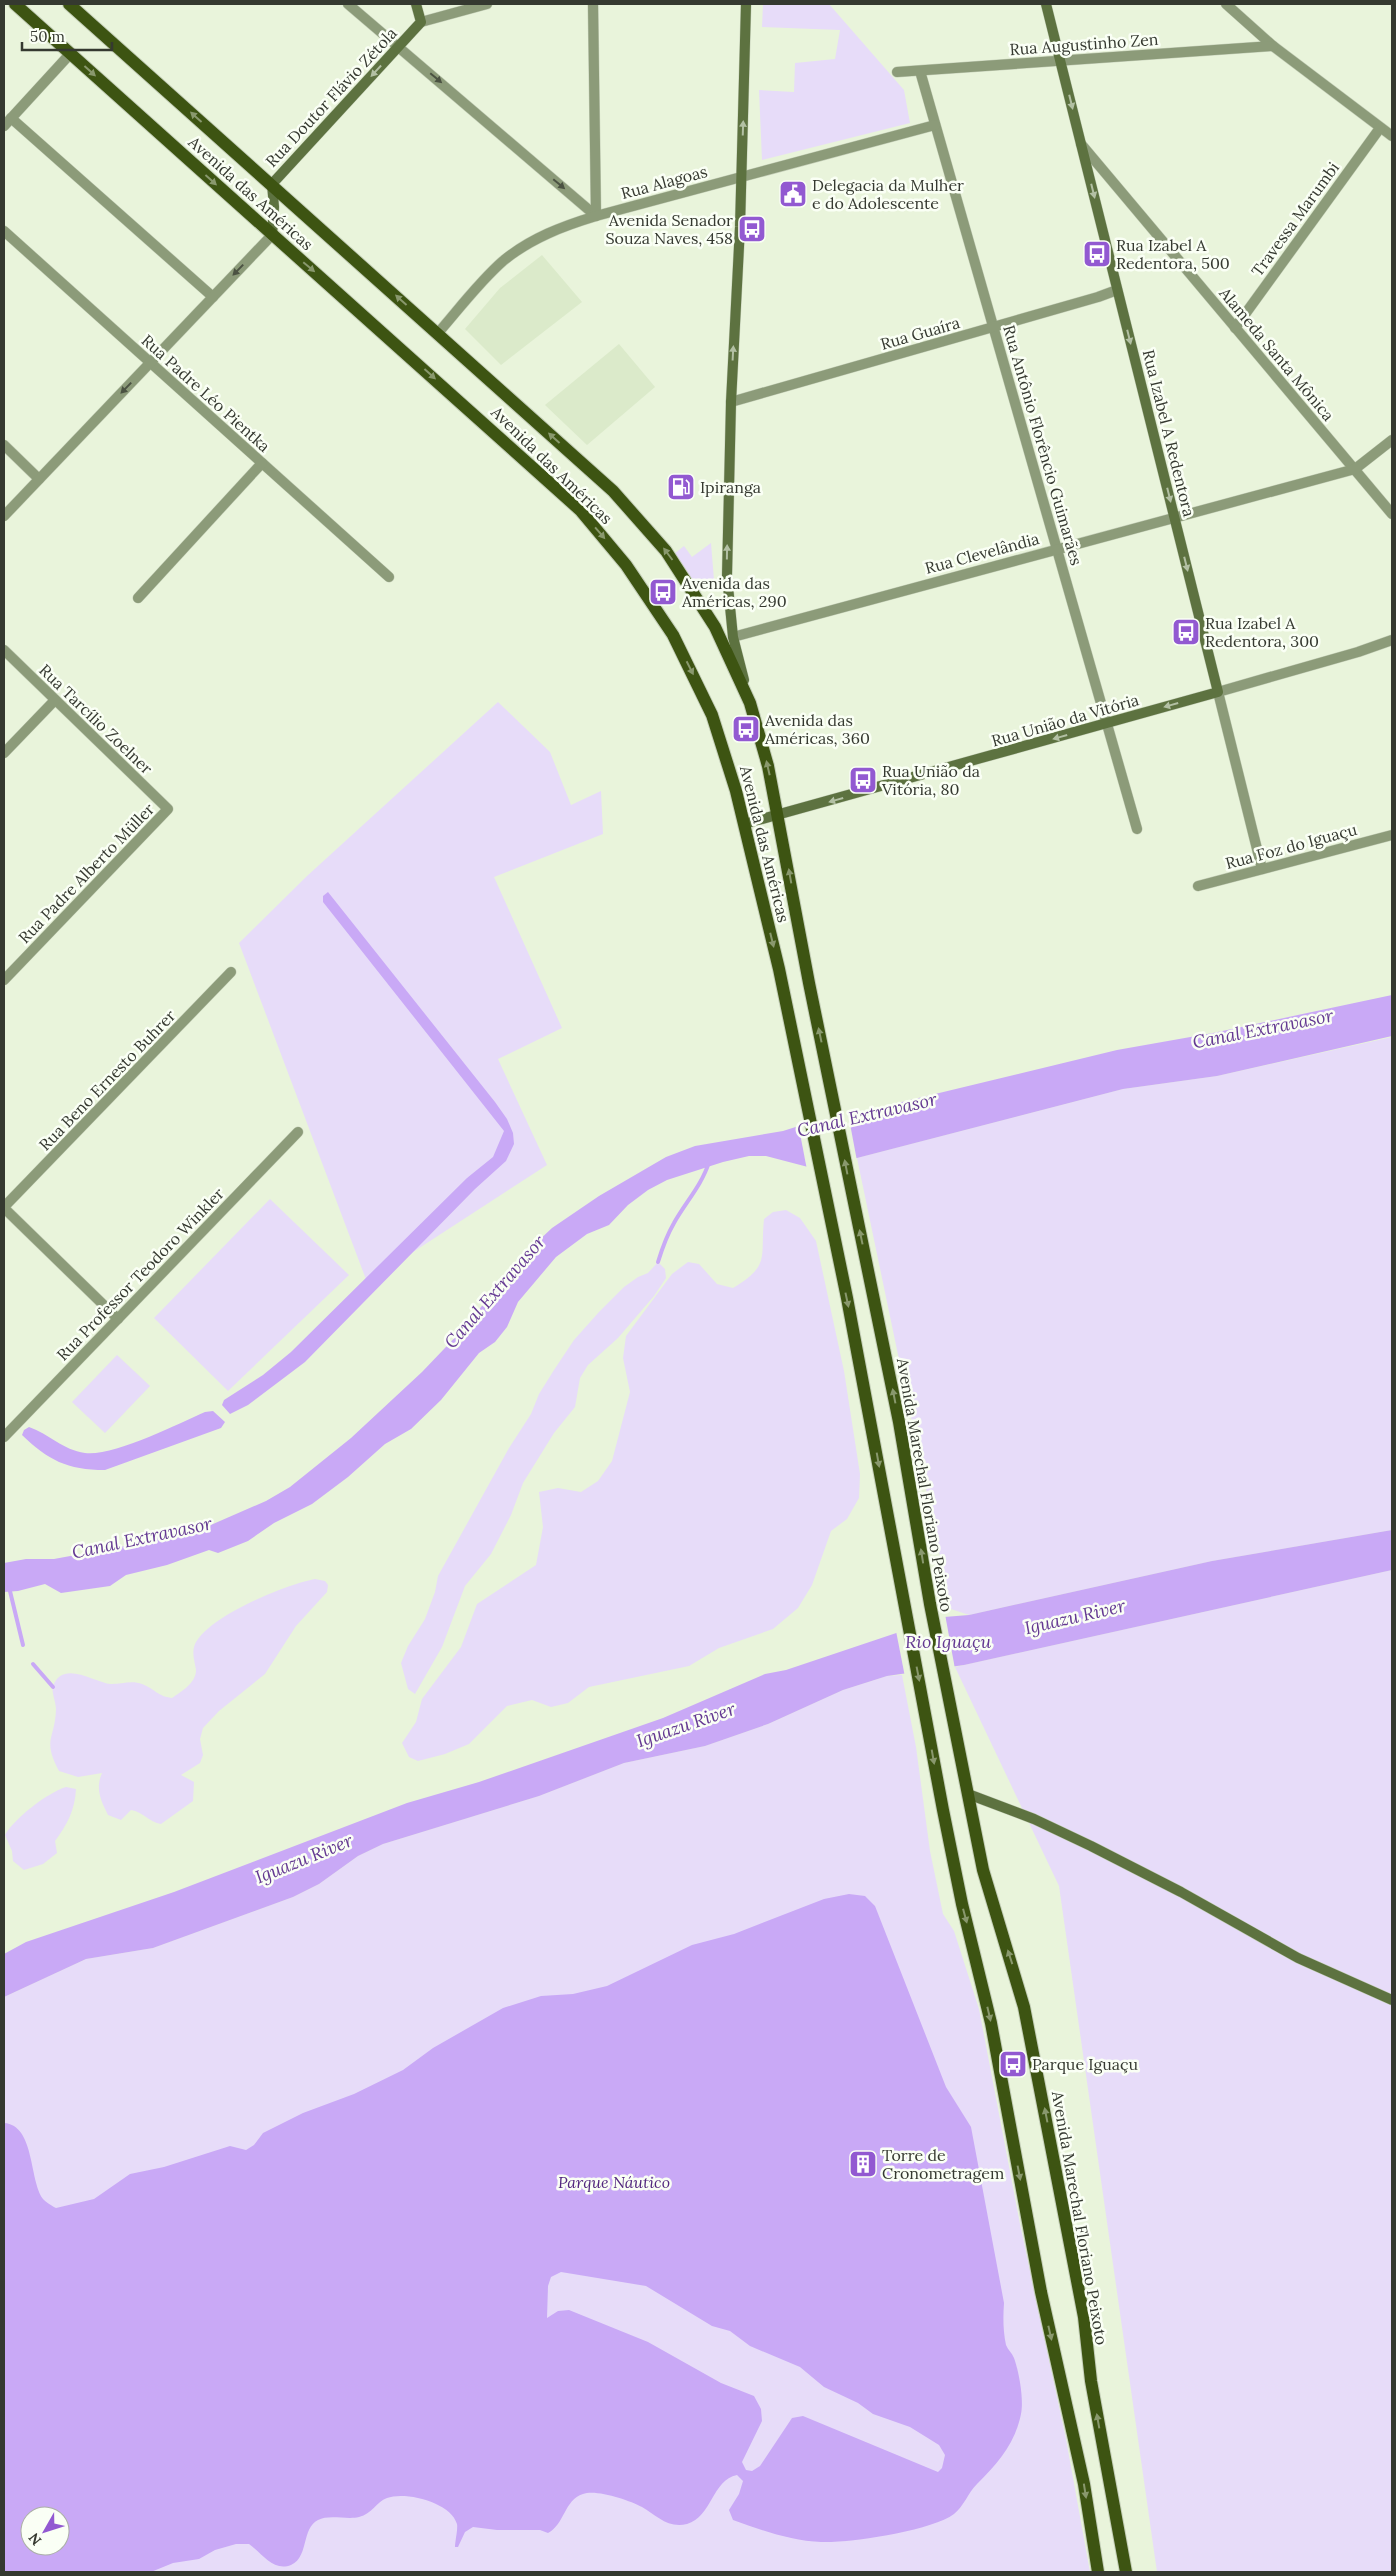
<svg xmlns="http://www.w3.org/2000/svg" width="1396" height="2576" font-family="Lora,serif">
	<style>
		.built { fill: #dbeaca }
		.green { fill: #e7dcf9; fill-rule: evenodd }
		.water { fill: #c9a9f6; fill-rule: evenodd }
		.pier { fill: #e9f4db }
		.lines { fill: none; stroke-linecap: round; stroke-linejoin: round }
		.stream { stroke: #c9a9f6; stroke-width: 4 }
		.street-casing { stroke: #c5cfb9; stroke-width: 11 }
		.secondary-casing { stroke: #c5cfb9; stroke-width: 11 }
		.primary-casing { stroke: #c5cfb9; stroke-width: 14 }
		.street { stroke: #8c9b79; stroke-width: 10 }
		.secondary { stroke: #5d7240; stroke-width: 10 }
		.primary { stroke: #3d5412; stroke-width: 12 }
		.oneway { fill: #89986d }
		.oneway2 { fill: #b3c0a4 }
		.oneway3 { fill: #4b5242 }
		.labels { text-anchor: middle; stroke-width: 5; stroke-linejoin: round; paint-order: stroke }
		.street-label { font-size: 16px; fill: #353930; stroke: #fafff5 }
		.poi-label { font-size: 16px; fill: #353930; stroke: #fafff5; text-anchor: start }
		.park-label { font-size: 16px; font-style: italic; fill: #52277e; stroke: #fafff5 }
		.water-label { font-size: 18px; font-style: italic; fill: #643992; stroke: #fafff5 }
	</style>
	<rect width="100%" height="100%" fill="#e9f4db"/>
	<g class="built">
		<path d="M542 255 582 302 501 365 465 329 500 288Z"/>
		<path d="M619 344 655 387 587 445 545 405Z"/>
	</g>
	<g class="green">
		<path d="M763 4H829L904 90 910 123 762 160 759 90 794 92 795 63 835 59 840 30 762 27Z"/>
		<path d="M711 543 714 580 700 591 674 554 684 546 692 557Z"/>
		<path d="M498 702 550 752 571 805 601 791 603 834 494 877 562 1028 498 1059 547 1165 367 1282 239 943 307 876Z"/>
		<path d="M1392 1037V1530L1212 1561 969 1615 951 1609 857 1158 1123 1089 1217 1076Z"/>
		<path d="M270 1199 349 1275 228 1391 154 1318Z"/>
		<path d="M786 1210 800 1218 816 1241 844 1371 860 1474 859 1498 847 1519 831 1531 812 1585 798 1608 773 1629 719 1648 689 1666 589 1687 568 1703 551 1707 532 1700 507 1706 469 1744 445 1754 418 1761 409 1757 402 1743 416 1722 422 1699 461 1647 477 1604 536 1565 543 1527 539 1492 558 1488 581 1492 598 1481 612 1461 630 1392 623 1358 626 1336 672 1274 688 1262 699 1264 717 1284 733 1288C771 1265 760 1258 764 1219L773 1212Z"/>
		<path d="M658 1262 665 1269 666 1278 654 1296 618 1338 588 1365 580 1378 575 1407 554 1433 523 1483 511 1515 491 1554 465 1586 442 1647 415 1694 408 1689 401 1663 408 1646 425 1619 435 1592 438 1576 509 1448 531 1414 539 1394 554 1370 574 1340 599 1312 624 1287 638 1277 648 1273Z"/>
		<path d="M117 1355 150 1386 105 1433 72 1402Z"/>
		<path d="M1392 1570V2572H1157L1059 1886 955 1667Z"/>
		<path d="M315 1579 325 1581 328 1585 327 1592 296 1626 265 1674 219 1711 203 1728 200 1739 203 1755 200 1763 181 1775 194 1782 193 1801 161 1824C149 1822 143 1812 131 1810L121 1820 108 1815C101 1801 95 1789 102 1773L78 1777 59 1771C42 1739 55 1740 56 1709 56 1702 51 1692 53 1686 63 1659 95 1683 111 1684 122 1684 132 1680 142 1684 155 1689 157 1696 172 1698 182 1691 196 1683 196 1670 195 1662 192 1655 194 1647 203 1618 287 1584 315 1579Z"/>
		<path d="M902 1675 916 1747 930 1851 943 1914 954 1931 979 2009 1020 2224 1066 2439 1090 2572H4V1997L86 1959 153 1948 293 1897 319 1884 358 1856 383 1844 539 1796 624 1763 705 1746 768 1724 843 1690 887 1676ZM30 2516H60V2546H30Z"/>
		<path d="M66 1787 76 1789C75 1810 67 1825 55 1841L57 1853 43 1864 24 1870 13 1861 12 1851 5 1835C15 1818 47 1793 66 1787Z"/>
	</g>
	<g class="water">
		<path d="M328 892 495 1102 507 1119 513 1133 514 1144 506 1161 475 1189 305 1362 248 1405 230 1414 222 1405 224 1400 263 1375 291 1352 467 1178 493 1157 504 1131 323 902V896Z"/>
		<path d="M1392 995V1036L1217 1076 1123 1089 857 1158 808 1167 766 1156H749L723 1162 667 1180 648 1190 628 1205 609 1225 587 1234 556 1257 518 1302 507 1327 495 1342 479 1353 441 1400 411 1429 385 1444 348 1477 312 1504 274 1523 248 1541 218 1553 209 1550 167 1565 126 1575 110 1586 61 1593 45 1584 18 1591 4 1592V1563L26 1559H54L130 1545 173 1531H197L266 1501 290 1487 351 1438 422 1372 466 1326 520 1258 552 1228 599 1196 666 1157 695 1146 783 1131 805 1124 848 1115 1117 1050 1213 1033Z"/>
		<path d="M213 1411 225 1422 221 1428 105 1470C67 1470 48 1460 22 1435L24 1430 29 1427C49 1434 63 1450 85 1453 112 1457 178 1424 205 1412Z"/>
		<path d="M1392 1530V1570L964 1665 887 1676 843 1690 768 1724 705 1746 624 1763 539 1796 383 1844 358 1856 319 1884 293 1897 153 1948 86 1959 4 1997V1954L26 1942 174 1892 407 1803 479 1782 663 1718 765 1674 786 1670 944 1617 969 1615 1212 1561Z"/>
		<path d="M849 1894 865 1896 875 1906 946 2087 971 2127 1004 2303C1003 2317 1003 2331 1006 2345 1008 2350 1012 2353 1014 2358 1019 2372 1024 2399 1021 2414 1015 2444 998 2463 977 2484 968 2493 964 2506 954 2514 931 2531 851 2543 821 2542 791 2541 761 2530 733 2520L729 2510 739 2494 743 2481 737 2475C712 2480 712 2517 687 2524 668 2529 656 2515 642 2507 629 2500 596 2489 583 2494 564 2500 565 2524 548 2533L540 2530H497L473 2527 465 2532 458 2547H455C455 2541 458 2530 457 2524 451 2502 405 2491 387 2498 376 2502 372 2514 359 2517 347 2520 329 2514 318 2520 301 2529 309 2557 291 2565 273 2572 262 2553 249 2544H236L215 2550 199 2559 173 2563 151 2572H4V2123C35 2125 29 2180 43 2199 46 2202 52 2206 56 2208L94 2199 130 2174 164 2167 230 2146 246 2150 254 2145 263 2133 303 2113 354 2094 403 2070 433 2048 503 2008 541 1996 573 1994 607 1986 692 1945 734 1934 824 1899ZM561 2272 646 2286 712 2326 730 2331 750 2346 800 2367 824 2387 858 2403 873 2414 910 2427 939 2445 945 2455 942 2468 938 2472 803 2416 792 2418 760 2466 752 2471 746 2470 742 2462 762 2421 761 2409 754 2396 721 2383 648 2342 569 2310 558 2311 547 2318 548 2286 551 2277ZM30 2516H60V2546H30Z"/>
	</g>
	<g class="pier">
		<path d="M848 1113 857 1161 807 1170 798 1123Z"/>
		<path d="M945 1614 955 1669 905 1677 896 1631Z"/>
	</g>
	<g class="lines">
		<g class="stream">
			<path d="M658 1262C662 1249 667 1235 674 1223 685 1203 702 1185 709 1162"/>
			<path d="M9 1587 23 1645"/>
			<path d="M33 1664 53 1687"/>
		</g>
		<defs>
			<g id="street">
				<path d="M348 4 596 216"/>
				<path d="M593 4 596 216"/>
				<path d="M1226 4 1273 46 1392 136"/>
				<path d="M421 22 487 4"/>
				<path d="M920 71 1137 829"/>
				<path d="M897 72 1273 46"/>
				<path d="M11 118 213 297"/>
				<path d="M4 126 70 54"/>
				<path d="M1081 144 1392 514"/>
				<path d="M4 231 389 577"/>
				<path d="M1235 328 1380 128"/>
				<path d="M438 333C459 309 479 282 503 261 531 238 563 226 596 216L935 125"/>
				<path d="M731 402 1098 297 1117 290"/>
				<path d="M4 445 39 479"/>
				<path d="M4 516 272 235"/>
				<path d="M138 598 262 463"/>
				<path d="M733 637 1355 469 1392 440"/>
				<path d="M4 650 168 809 4 980"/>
				<path d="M4 753 55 700"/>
				<path d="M1262 869 1218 692 1358 652 1392 640"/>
				<path d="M1198 886 1392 835"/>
				<path d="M4 1207 231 972"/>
				<path d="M4 1208 118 1319"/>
				<path d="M4 1437 298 1132"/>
			</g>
			<g id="secondary">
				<path d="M272 235 274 207 272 184 421 22 416 4"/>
				<path d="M744 680 733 637 727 576 731 402 740 227 746 4"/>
				<path d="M744 824 1218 692 1046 4"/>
				<path d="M968 1794 1034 1819 1091 1846 1181 1892 1298 1958 1392 2000"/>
			</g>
			<g id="primary">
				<path d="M15 4 580 510 626 565 673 635 712 715 736 791 779 969 847 1298 943 1810 962 1904 991 2023 1041 2292 1084 2484 1098 2572"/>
				<path d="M69 4 613 491 666 551 715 627 750 703 768 766 809 983 899 1422 930 1604 983 1870 1024 2007 1084 2317 1091 2381 1126 2572"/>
			</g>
		</defs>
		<use href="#street" class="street-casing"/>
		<use href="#secondary" class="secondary-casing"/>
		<use href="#primary" class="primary-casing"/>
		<use href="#street" class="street"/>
		<use href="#secondary" class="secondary"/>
		<use href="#primary" class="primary"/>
	</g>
	<defs><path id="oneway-solid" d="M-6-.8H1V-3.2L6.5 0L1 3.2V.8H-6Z" transform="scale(1.25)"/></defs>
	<g class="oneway">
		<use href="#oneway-solid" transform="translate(90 71) rotate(42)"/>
		<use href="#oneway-solid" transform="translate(196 117) rotate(-138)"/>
		<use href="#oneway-solid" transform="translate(211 180) rotate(42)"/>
		<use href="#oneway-solid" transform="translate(309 267) rotate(40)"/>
		<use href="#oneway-solid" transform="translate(401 300) rotate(-138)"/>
		<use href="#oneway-solid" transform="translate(430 374) rotate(42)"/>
		<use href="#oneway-solid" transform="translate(554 438) rotate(-138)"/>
		<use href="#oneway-solid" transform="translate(600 533) rotate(49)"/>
		<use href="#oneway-solid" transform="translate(668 554) rotate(-127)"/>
		<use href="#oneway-solid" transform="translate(690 668) rotate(63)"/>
		<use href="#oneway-solid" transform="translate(768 768) rotate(-103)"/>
		<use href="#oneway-solid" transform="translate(790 876) rotate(-100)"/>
		<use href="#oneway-solid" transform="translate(772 940) rotate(76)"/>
		<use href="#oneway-solid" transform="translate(820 1035) rotate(-102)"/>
		<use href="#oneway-solid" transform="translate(846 1167) rotate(-101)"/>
		<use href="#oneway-solid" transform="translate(861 1237) rotate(-102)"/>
		<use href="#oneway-solid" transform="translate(847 1300) rotate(78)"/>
		<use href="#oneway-solid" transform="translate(894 1396) rotate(-101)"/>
		<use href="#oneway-solid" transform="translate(878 1460) rotate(80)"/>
		<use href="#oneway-solid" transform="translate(922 1556) rotate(-99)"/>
		<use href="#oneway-solid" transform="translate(918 1674) rotate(79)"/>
		<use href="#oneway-solid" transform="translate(933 1757) rotate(80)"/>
		<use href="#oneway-solid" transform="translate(965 1916) rotate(75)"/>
		<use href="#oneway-solid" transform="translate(1010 1957) rotate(-108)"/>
		<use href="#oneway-solid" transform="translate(989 2014) rotate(77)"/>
		<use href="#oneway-solid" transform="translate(1046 2115) rotate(-101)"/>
		<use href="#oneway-solid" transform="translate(1019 2173) rotate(79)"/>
		<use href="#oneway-solid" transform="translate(1050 2333) rotate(77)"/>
		<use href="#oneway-solid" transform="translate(1098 2421) rotate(-100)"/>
		<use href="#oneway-solid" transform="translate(1085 2491) rotate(81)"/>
	</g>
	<g class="oneway2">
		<use href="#oneway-solid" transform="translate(376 71) rotate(133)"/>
		<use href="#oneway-solid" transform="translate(1071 102) rotate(76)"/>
		<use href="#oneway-solid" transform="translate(743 128) rotate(-88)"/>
		<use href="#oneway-solid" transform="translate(1093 191) rotate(76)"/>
		<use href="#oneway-solid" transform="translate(1129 337) rotate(76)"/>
		<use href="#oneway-solid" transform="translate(733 353) rotate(-87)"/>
		<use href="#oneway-solid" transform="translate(1169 495) rotate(76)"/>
		<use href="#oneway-solid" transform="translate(727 552) rotate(-89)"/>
		<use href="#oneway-solid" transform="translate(1186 564) rotate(76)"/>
		<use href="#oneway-solid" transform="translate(1171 705) rotate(164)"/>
		<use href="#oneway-solid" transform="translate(1060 737) rotate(164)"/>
		<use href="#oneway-solid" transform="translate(836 800) rotate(164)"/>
	</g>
	<g class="oneway3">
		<use href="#oneway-solid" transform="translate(436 78) rotate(40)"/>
		<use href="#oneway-solid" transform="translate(559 184) rotate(40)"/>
		<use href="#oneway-solid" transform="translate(238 270) rotate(134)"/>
		<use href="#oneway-solid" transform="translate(126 388) rotate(134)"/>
	</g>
	<defs>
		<symbol id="civic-square" viewBox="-11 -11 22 22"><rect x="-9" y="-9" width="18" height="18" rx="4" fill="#9259d1" stroke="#fafff5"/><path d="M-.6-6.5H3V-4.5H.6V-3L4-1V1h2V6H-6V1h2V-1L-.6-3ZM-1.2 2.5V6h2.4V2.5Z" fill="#fff"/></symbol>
		<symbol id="bus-square" viewBox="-11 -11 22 22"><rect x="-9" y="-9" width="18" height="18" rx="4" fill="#9259d1" stroke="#fafff5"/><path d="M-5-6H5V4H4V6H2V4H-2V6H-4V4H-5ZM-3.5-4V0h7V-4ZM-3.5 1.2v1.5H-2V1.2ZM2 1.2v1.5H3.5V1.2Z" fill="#fff"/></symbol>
		<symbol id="fuel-square" viewBox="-11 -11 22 22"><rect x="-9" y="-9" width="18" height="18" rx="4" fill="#9259d1" stroke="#fafff5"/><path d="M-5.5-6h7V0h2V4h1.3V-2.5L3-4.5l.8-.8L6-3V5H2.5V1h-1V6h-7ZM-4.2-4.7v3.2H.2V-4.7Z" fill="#fff"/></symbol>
		<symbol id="building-square" viewBox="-11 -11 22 22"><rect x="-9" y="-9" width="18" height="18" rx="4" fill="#9259d1" stroke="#fafff5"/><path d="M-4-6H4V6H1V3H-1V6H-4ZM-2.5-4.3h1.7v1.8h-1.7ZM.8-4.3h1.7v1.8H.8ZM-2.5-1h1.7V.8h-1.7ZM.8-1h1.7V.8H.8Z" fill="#fff"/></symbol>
	</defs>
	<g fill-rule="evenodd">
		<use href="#civic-square" x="777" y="178" width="32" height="32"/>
		<use href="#bus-square" x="736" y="213" width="32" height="32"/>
		<use href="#bus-square" x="1081" y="238" width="32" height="32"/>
		<use href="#fuel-square" x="665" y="471" width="32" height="32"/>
		<use href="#bus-square" x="647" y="576" width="32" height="32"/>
		<use href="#bus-square" x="1170" y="616" width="32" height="32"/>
		<use href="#bus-square" x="730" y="713" width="32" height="32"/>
		<use href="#bus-square" x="847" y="764" width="32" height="32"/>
		<use href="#bus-square" x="997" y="2048" width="32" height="32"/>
		<use href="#building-square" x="847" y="2148" width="32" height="32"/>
	</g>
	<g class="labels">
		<g class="street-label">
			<text transform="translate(1084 44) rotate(-4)" y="6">Rua Augustinho Zen</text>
			<text transform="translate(331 97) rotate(-47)" y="6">Rua Doutor Flávio Zétola</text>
			<text transform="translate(664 182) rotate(-15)" y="6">Rua Alagoas</text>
			<text transform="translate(251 193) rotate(42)" y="6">Avenida das Américas</text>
			<text transform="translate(1295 219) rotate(-54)" y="6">Travessa Marumbi</text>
			<text transform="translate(920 333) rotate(-16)" y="6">Rua Guaíra</text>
			<text transform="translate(1277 354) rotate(50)" y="6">Alameda Santa Mônica</text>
			<text transform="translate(206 393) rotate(42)" y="6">Rua Padre Léo Pientka</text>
			<text transform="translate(1169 433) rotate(76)" y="6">Rua Izabel A Redentora</text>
			<text transform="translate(1043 445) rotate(74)" y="6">Rua Antônio Florêncio Guimarães</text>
			<text transform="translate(552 465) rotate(44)" y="6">Avenida das Américas</text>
			<text transform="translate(982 553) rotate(-15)" y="6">Rua Clevelândia</text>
			<text transform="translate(96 719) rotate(44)" y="6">Rua Tarcílio Zoelner</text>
			<text transform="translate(1065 720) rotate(-16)" y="6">Rua União da Vitória</text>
			<text transform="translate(765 844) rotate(76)" y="6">Avenida das Américas</text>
			<text transform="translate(1291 846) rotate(-15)" y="6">Rua Foz do Iguaçu</text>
			<text transform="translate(86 873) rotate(-46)" y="6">Rua Padre Alberto Müller</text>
			<text transform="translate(107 1080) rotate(-46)" y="6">Rua Beno Ernesto Buhrer</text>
			<text transform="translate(140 1274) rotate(-46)" y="6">Rua Professor Teodoro Winkler</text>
			<text transform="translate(925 1485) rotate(80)" y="6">Avenida Marechal Floriano Peixoto</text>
			<text transform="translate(1080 2218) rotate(80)" y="6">Avenida Marechal Floriano Peixoto</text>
		</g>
		<g class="poi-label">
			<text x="812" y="191">Delegacia da Mulher<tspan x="812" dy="18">e do Adolescente</tspan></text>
			<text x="733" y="226" text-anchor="end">Avenida Senador<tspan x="733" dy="18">Souza Naves, 458</tspan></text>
			<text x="1116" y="251">Rua Izabel A<tspan x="1116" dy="18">Redentora, 500</tspan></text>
			<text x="700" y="493">Ipiranga</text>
			<text x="682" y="589">Avenida das<tspan x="682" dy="18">Américas, 290</tspan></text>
			<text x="1205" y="629">Rua Izabel A<tspan x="1205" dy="18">Redentora, 300</tspan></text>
			<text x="765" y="726">Avenida das<tspan x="765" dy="18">Américas, 360</tspan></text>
			<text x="882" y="777">Rua União da<tspan x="882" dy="18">Vitória, 80</tspan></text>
			<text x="1032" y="2070">Parque Iguaçu</text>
			<text x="882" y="2161">Torre de<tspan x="882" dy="18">Cronometragem</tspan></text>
		</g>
		<g class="park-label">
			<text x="614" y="2188">Parque Náutico</text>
		</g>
		<g class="water-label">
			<text transform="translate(1263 1029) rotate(-11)" y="6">Canal Extravasor</text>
			<text transform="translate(867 1115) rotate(-13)" y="6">Canal Extravasor</text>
			<text transform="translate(495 1292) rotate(-49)" y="6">Canal Extravasor</text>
			<text transform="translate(142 1538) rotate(-12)" y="6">Canal Extravasor</text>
			<text transform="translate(1075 1617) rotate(-13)" y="6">Iguazu River</text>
			<text x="948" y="1648">Rio Iguaçu</text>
			<text transform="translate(686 1725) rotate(-19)" y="6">Iguazu River</text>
			<text transform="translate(304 1859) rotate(-22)" y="6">Iguazu River</text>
		</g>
	</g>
	<rect width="1396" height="2576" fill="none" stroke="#353930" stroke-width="10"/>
	<g transform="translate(45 2531) rotate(231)"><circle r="24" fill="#fafff5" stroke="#abb0a6"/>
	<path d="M0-4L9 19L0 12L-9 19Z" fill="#9259d1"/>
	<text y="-8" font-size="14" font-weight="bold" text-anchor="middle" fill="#353930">N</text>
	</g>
	<path d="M22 42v8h90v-8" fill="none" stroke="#353930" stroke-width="2.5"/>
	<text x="30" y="42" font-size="15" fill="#353930" stroke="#fafff5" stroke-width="4" paint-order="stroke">50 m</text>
</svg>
